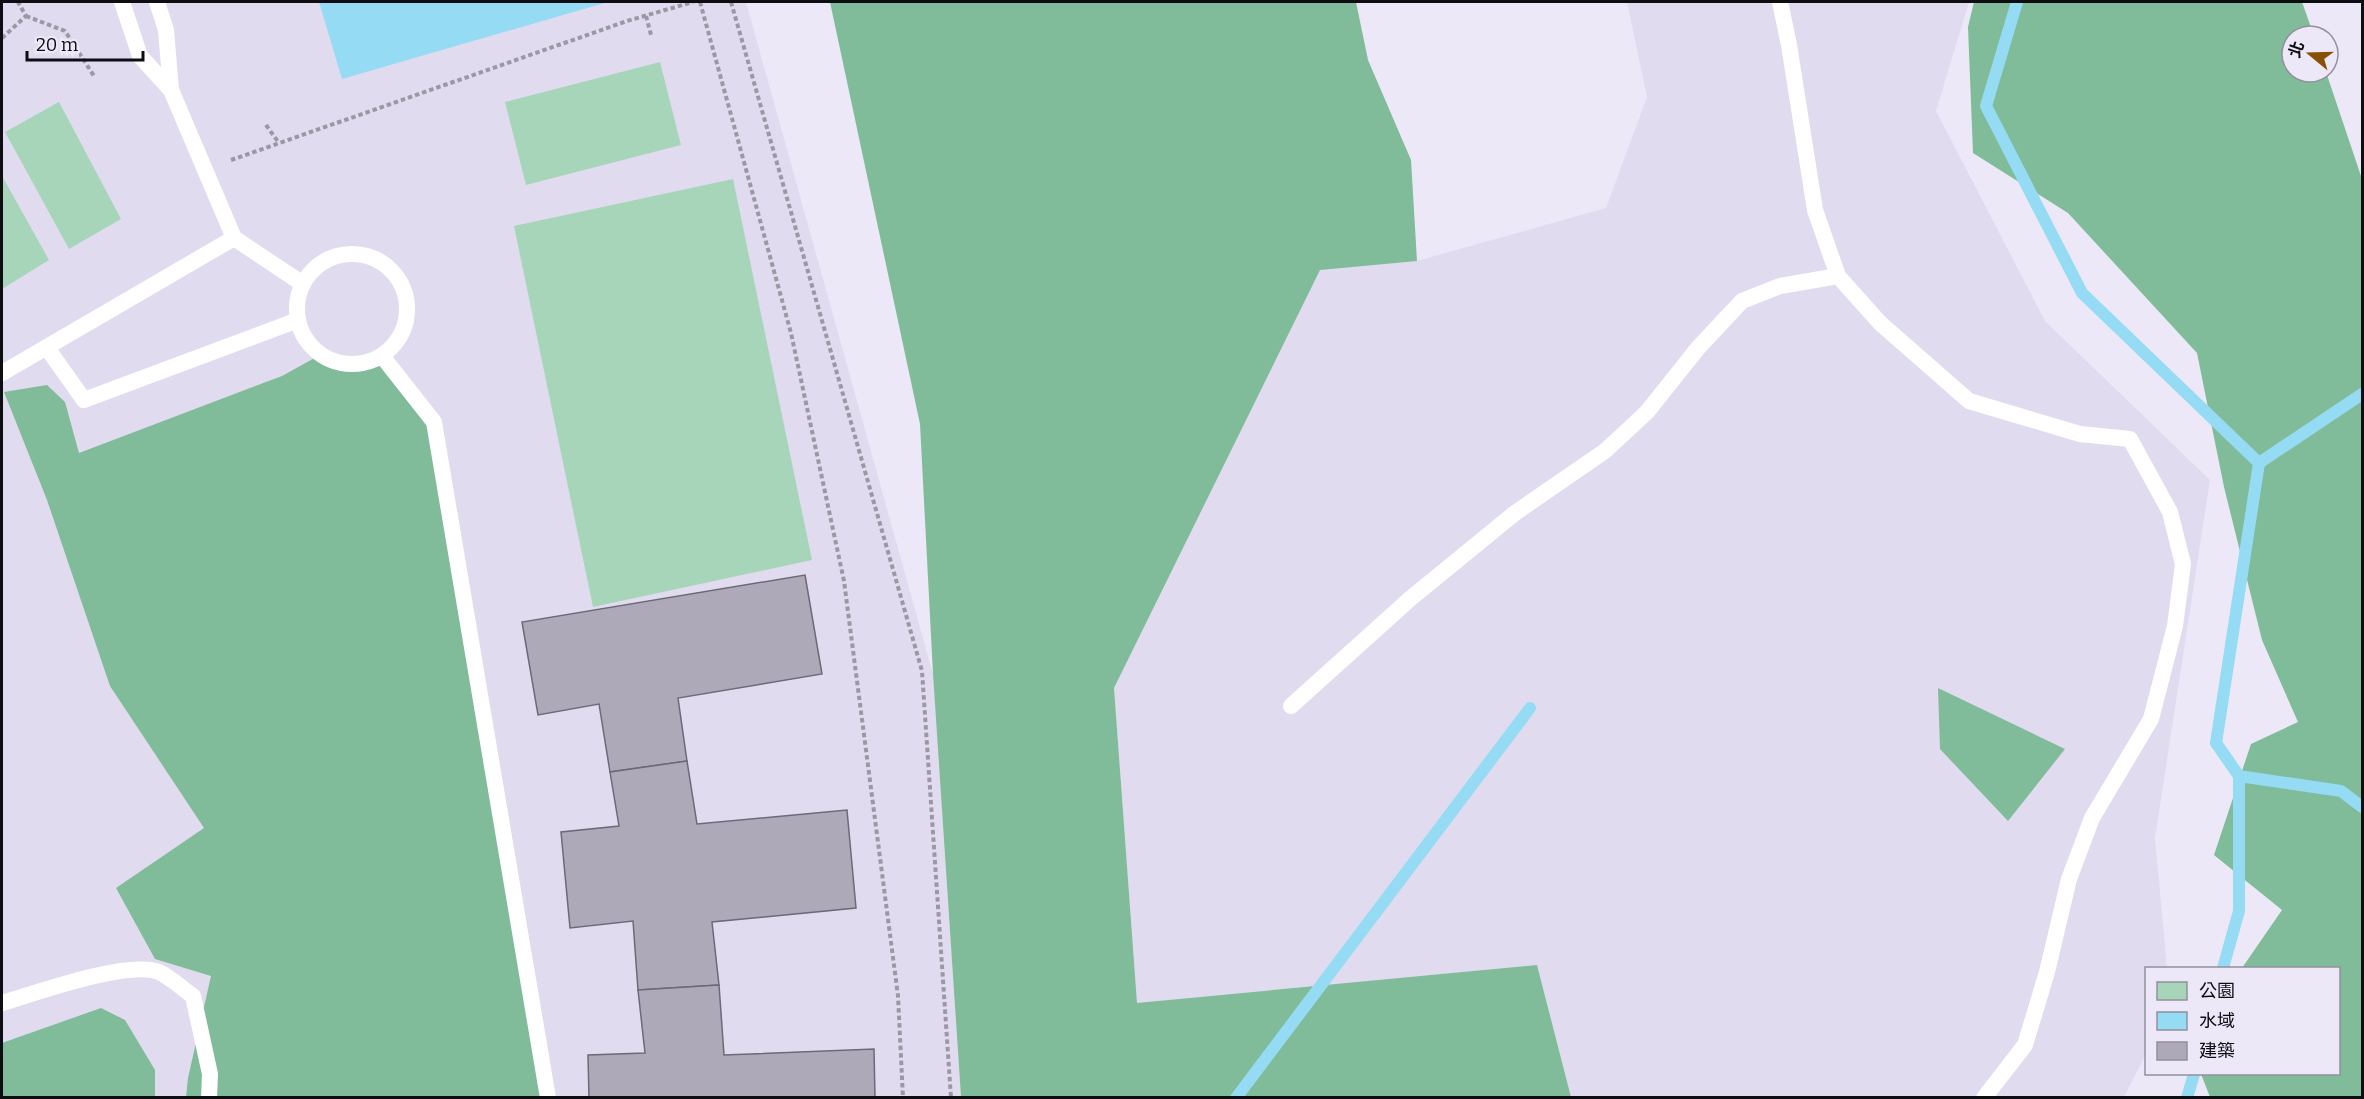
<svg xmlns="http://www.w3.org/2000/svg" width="2364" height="1099" font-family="Bitter,'Noto Sans TC',serif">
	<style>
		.built { fill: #e1dbf0 }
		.green { fill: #a6d5ba }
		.forest { fill: #80bb9a }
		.water { fill: #95dbf3 }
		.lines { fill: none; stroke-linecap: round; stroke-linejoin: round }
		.stream { stroke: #95dbf3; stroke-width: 12 }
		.building { fill: #ada9b8; stroke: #6d6976; stroke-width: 1.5 }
		.path { stroke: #9b98a4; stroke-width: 4; stroke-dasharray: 4.5 3; stroke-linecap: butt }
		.service { stroke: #fff; stroke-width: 16 }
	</style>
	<rect width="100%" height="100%" fill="#ece8f8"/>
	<g class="built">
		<path d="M2 2H746L933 674 961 1097 2 1098Z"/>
		<path d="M1627 2H1969L1936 111 2045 321 2210 480 2155 838 2167 968H2146V1054L2124 1097H1571L1537 965 1137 1004 1114 688 1320 269 1417 261 1606 208 1647 97Z"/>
	</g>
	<g class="green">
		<path d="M660 62 681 145 526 185 505 102Z"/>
		<path d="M59 102 121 219 69 249 5 132Z"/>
		<path d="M2 176 49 260 2 289Z"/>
		<path d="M733 179 812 560 593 607 514 226Z"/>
	</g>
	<g class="forest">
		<path d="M830 2H1356L1368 60 1411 160 1417 261 1320 270 1114 688 1137 1003 1537 965 1571 1097H961L933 674 920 424Z"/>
		<path d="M1974 2H2302L2314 36H2292V72H2326L2362 179V1097H2210L2201 1074H2338V968H2242L2282 910 2214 855 2251 744 2298 722 2262 640 2224 487 2197 353 2068 213 1973 153 1968 27Z"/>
		<path d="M320 355C343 365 359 366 382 356L434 422 548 1097H186L188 1078 211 976 155 959 116 888 204 828 110 686 47 500 4 392 47 385 65 402 79 453 282 376Z"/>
		<path d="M1938 688 2065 749 2008 821 1940 749Z"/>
		<path d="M101 1008 125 1020 155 1070V1097H2V1043Z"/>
	</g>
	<path class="water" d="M319 2H608L342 79Z"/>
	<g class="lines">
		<g class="stream">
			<path d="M2017 2 1986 106 2082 293 2259 463 2216 743 2239 776 2341 791 2362 807"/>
			<path d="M2259 463 2362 394"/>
			<path d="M2223 968 2239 911V776"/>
			<path d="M1236 1098 1530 708"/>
			<path d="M2187 1098 2194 1074"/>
		</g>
	</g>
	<g class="building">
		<path d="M805 575 822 674 678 698 687 761 610 772 599 704 538 715 522 622Z"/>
		<path d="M687 761 697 824 847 810 856 908 712 922 719 985 638 990 633 921 570 928 561 832 619 826 610 772Z"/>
		<path d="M719 985 724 1055 874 1049 875 1098H589L588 1055 645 1053 638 990Z"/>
	</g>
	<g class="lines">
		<g class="path">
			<path d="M700 2 791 333 844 581 898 996 903 1098"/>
			<path d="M731 2 922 671 951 1098"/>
			<path d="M26 16 65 31 94 76"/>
			<path d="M646 16 651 35"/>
			<path d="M2 38 26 16 18 2"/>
			<path d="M266 125 279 143"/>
			<path d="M231 160 627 21 693 2"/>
		</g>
		<g class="service">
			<path d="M122 2 140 56 171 90 234 238 303 284"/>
			<path d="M157 2 166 30 171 90"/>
			<path d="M1780 2 1789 45 1815 210 1838 276 1880 323 1969 401 2080 434 2130 439 2170 512 2183 564 2175 626 2151 719 2092 818 2069 879 2047 972 2025 1045 1984 1098"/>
			<circle cx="352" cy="309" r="55"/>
			<path d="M47 348 84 400 298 320"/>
			<path d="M382 356 434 422 548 1098"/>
			<path d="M2 373 234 238"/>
			<path d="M1291 706 1411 598 1515 513 1605 451 1647 412 1698 348 1742 301 1780 286 1838 276"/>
			<path d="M2 1003C36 993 127 960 159 972 170 977 183 989 193 996L210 1074 209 1098"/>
		</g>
	</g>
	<rect width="2364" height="1099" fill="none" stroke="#0e0d12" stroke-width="6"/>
	<rect x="2145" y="967" width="195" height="108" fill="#ece8f8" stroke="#93909c" stroke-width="1.5"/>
	<rect x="2157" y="982" width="30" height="18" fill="#a6d5ba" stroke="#93909c" stroke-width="1.5"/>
	<text x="2199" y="997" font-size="18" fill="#0e0d12">公園</text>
	<rect x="2157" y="1012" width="30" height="18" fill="#95dbf3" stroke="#93909c" stroke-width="1.5"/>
	<text x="2199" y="1027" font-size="18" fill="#0e0d12">水域</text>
	<rect x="2157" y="1042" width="30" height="18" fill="#ada9b8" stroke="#93909c" stroke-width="1.5"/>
	<text x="2199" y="1057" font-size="18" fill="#0e0d12">建築</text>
	<g transform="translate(2310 54) rotate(289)"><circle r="28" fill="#ece8f8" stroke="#93909c" stroke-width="1.5"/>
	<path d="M0-4.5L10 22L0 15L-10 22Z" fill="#884f05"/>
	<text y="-9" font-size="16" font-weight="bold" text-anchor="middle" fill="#0e0d12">北</text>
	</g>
	<path d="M27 51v9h116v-9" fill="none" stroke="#0e0d12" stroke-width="3"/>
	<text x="36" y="51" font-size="18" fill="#0e0d12" stroke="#ece8f8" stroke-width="4.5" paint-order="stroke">20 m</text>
</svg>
